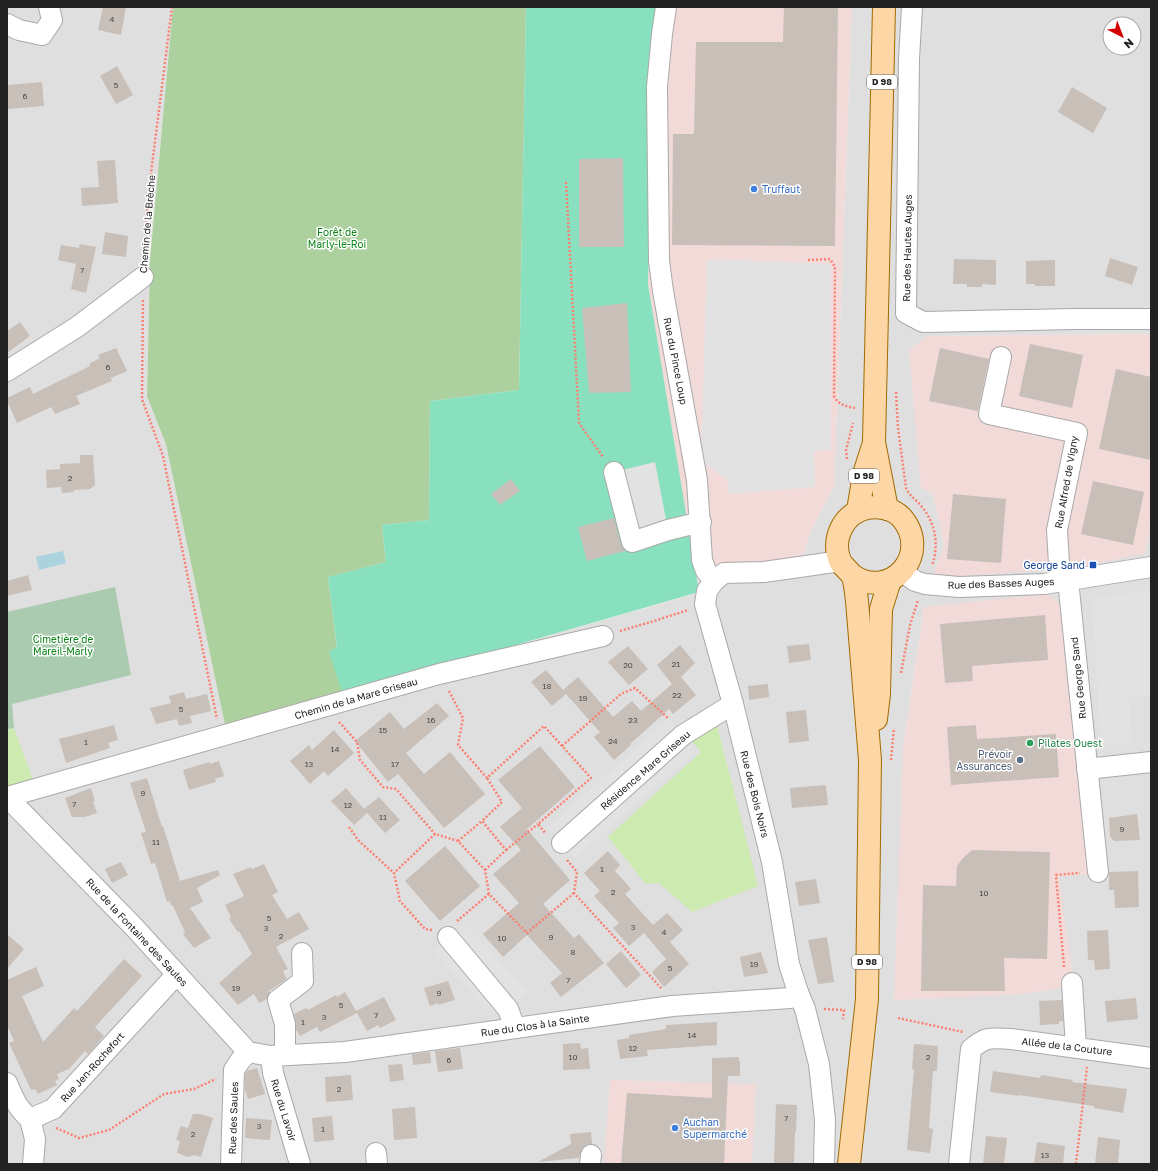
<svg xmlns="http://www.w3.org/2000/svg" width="1158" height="1171" font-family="'Golos Text',sans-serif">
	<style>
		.residential { fill: #e0dfdf; fill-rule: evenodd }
		.commercial { fill: #f2dad9 }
		.grass { fill: #cdebb0 }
		.forest { fill: #add19e }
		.cemetery { fill: #aacbaf }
		.pitch { fill: #88e0be }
		.parking { fill: #e2e2e2 }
		.water { fill: #aad3df }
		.building { fill: #c7bfb8 }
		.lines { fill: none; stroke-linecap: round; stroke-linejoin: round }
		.minor-casing { stroke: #a9a9a9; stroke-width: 22 }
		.major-casing { stroke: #a06b00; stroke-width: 24 }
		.path { stroke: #fa8072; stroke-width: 2.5; stroke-dasharray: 2 2; stroke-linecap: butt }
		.minor { stroke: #fff; stroke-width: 20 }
		.major { stroke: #fcd6a4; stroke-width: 22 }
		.shop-dot { fill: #3f7fe0; stroke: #fff; stroke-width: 1.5 }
		.transit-dot { fill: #1a4fb4; stroke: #fff; stroke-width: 1.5 }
		.leisure-dot { fill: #2e9e5b; stroke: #fff; stroke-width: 1.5 }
		.service-dot { fill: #5c6f8a; stroke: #fff; stroke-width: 1.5 }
		.labels { text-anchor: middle; stroke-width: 3; stroke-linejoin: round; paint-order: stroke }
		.number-label { font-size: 8px; fill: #4b4948 }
		.shield { fill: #fff; stroke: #646464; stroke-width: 1 }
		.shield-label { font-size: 9px; font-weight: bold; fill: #222 }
		.shop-label { font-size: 10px; fill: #366cbe; stroke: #fff; text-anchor: start }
		.street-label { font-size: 10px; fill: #222; stroke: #fff }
		.park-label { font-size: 10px; fill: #0c8416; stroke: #fff }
		.transit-label { font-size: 10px; fill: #164399; stroke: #fff; text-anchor: end }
		.leisure-label { font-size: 10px; fill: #27864d; stroke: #fff; text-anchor: start }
		.service-label { font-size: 10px; fill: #4e5e75; stroke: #fff; text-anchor: end }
	</style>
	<rect width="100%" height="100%" fill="#f2efe9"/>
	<path class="residential" d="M7 7H173L150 260 147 392 166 444 225 724 343 695 698 593 696 580 804 554 810 532 834 486 852 7H1151V334L927 336 933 494 944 545 933 575 1144 553 1151 521V1164H7ZM1110 24H1134V48H1110ZM924 607 1077 773 1088 874 1059 876 903 749Z"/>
	<g class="commercial">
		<path d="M656 7H852L834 486 810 532 804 554 696 580 648 284Z"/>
		<path d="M1151 334V521L1145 553 1081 567 961 576 933 575 944 545 933 494 921 488 909 351 927 336Z"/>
		<path d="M1046 594 1056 600 1062 610 1088 874 1059 876 1074 987 1010 995 894 1000 903 749 924 607Z"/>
		<path d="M610 1080 756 1084 752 1164H604Z"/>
	</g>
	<g class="grass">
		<path d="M717 725 758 886 692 912 659 883 646 884 608 837 701 752 692 741Z"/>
		<path d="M14 728 34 783 7 789V729Z"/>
	</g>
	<path class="forest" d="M173 7H526L519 390 430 401 429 520 382 525 386 562 328 577 343 695 225 725 166 444 147 396 150 260Z"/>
	<path class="cemetery" d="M115 587 131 675 12 704 14 728 7 729V612Z"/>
	<path class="pitch" d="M526 7H656L648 284 699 592 343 695 329 652 337 647 328 577 386 562 382 525 429 520 430 401 519 390Z"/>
	<g class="parking">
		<path d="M707 259 831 264V450L814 451 815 487 729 494 727 479 701 462Z"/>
		<path d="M655 462 668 530 632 542 614 472Z"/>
		<path d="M1151 590V695L1129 698 1132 742 1101 745 1092 599Z"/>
		<path d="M669 719 697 750 575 858 548 827Z"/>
		<path d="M464 923 528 992 508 1009 498 1002 487 1009 433 950Z"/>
	</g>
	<path class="water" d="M63 551 66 563 39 570 36 557Z"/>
	<g class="building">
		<path d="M103 7H126L121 35 98 30Z"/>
		<path d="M784 7H838L835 246 672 245 673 134H694L696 42H783Z"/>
		<path d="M117 66 133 95 116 104 100 76Z"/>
		<path d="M42 82 44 106 7 109V85Z"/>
		<path d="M1072 87 1107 108 1093 133 1058 112Z"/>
		<path d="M623 158 624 247H579V159Z"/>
		<path d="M115 160 118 203 82 206 81 188 99 187 97 161Z"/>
		<path d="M105 232 128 236 126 257 102 254Z"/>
		<path d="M80 244 96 247 86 293 71 289 76 264 58 260 61 245 79 248Z"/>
		<path d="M1110 258 1138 267 1132 285 1105 276Z"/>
		<path d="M954 259 996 260V285L982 284V287H967V284H953Z"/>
		<path d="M1055 260V286H1035V284H1026V261Z"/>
		<path d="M627 303 631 392 589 393 582 308Z"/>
		<path d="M20 322 30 336 7 353V331Z"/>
		<path d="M1030 344 1083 355 1072 408 1019 396Z"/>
		<path d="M116 348 127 371 111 378 112 381 76 396 80 404 55 414 51 407 17 423 7 401V398L30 387 33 394 90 366 89 364 100 358 98 355Z"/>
		<path d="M940 348 989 359 978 411 929 401Z"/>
		<path d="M1116 369 1151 377V460L1099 449Z"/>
		<path d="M80 455H93L95 485 90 489 74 490V492L62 493 61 487 47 488 46 470 60 469V464L80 463Z"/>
		<path d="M511 479 520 491 500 505 491 494Z"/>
		<path d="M1093 481 1144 492 1133 545 1081 534Z"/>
		<path d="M953 494 1006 499 1001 563 947 559Z"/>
		<path d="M614 518 621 545 625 551 587 561 578 527Z"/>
		<path d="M28 575 32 590 7 596V581Z"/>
		<path d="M1045 615 1048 660 972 666 973 681 945 683 940 624Z"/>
		<path d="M809 644 811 660 789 663 787 646Z"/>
		<path d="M680 645 695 663 681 677 696 695 673 714 669 709 630 744 631 745 614 760 594 737 600 732 566 694 552 706 531 682 546 670 563 690 578 677 613 717 632 701 641 711 672 684 657 665Z"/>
		<path d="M628 646 648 669 629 685 608 662Z"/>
		<path d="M768 684 769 697 749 700 748 686Z"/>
		<path d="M184 692 186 699 207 694 211 711 190 716 192 723 179 726 177 719 156 724 150 708 171 703 169 696Z"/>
		<path d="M437 703 449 716 406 753 424 774 450 752 485 794 444 828 398 774 388 782 355 741 390 712 404 729Z"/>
		<path d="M806 710 809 741 789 743 786 712Z"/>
		<path d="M114 725 118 740 108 743 110 748 66 763 59 739Z"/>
		<path d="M976 725 977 739 1056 734 1059 777 951 785 947 727Z"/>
		<path d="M334 730 354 753 328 776 324 771 310 784 290 761 309 745 312 750Z"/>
		<path d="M540 746 575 787 527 829 570 880 543 904 574 938 579 934 604 963 561 997 550 983 562 973 527 935 503 957 483 934 519 903 493 874 521 850 500 827 522 808 498 780Z"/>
		<path d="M219 761 224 776 215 779 216 782 189 790 183 770 209 762 210 764Z"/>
		<path d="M147 778 162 827 163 826 180 881 218 870 220 875 197 888 203 902 190 908 211 938 194 948 183 934 185 932 173 906H172L169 901 167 902 155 863 151 864 141 833 146 832 130 783Z"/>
		<path d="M826 785 828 805 792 808 790 788Z"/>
		<path d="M91 788 95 801 93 802 97 813 85 817H72L65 798Z"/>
		<path d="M346 788 364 809 379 797 400 820 385 833 367 813 354 825 331 801Z"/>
		<path d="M1137 814 1140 840 1114 841 1110 837 1109 818Z"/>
		<path d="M445 846 480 886 440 921 405 881Z"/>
		<path d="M972 850 1050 852 1047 959 1004 958 1005 991H921L923 885 956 886 957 866 963 858Z"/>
		<path d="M608 851 620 865 615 871 631 889 625 894 653 925 667 913 683 930 670 942 689 964 664 987 652 972 666 959 644 933 629 946 613 928 619 923 594 896 600 891 584 873Z"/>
		<path d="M121 862 128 875 112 883 105 869Z"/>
		<path d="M264 864 278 892 272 895 287 919 299 912 309 929 276 947 288 969 283 971 287 979 269 991 270 993 267 999 259 1003 254 994 238 1005 219 983 252 954 239 931 238 932 229 919 231 917 225 905 244 896 233 874 251 867 252 869Z"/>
		<path d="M1138 871 1139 907 1115 908 1114 890H1109V872Z"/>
		<path d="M816 879 820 903 799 906 795 882Z"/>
		<path d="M1108 930 1110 969 1095 970 1094 960H1088L1087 931Z"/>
		<path d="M7 934 24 949 7 969Z"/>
		<path d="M827 937 834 982 818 984 808 940Z"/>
		<path d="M621 951 641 975 626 988 606 964Z"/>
		<path d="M761 952 768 973 744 977 740 957Z"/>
		<path d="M124 959 142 976 95 1027 104 1036 88 1054 85 1051 69 1069 57 1074 59 1079 55 1081 57 1085 38 1094 35 1089 31 1090 9 1043 14 1041 7 1025V980L36 967 44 986 22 996 43 1042 74 1008 77 1011Z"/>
		<path d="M448 981 455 1000 438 1005V1003L430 1006 424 988Z"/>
		<path d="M345 992 356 1011 384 997 396 1020 380 1028 378 1025 367 1031 357 1013 320 1032 317 1027 300 1036 296 1030 294 1014 306 1008 308 1010 336 995 337 997Z"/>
		<path d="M1136 998 1138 1019 1107 1022 1105 1001Z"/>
		<path d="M1062 1000 1063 1021H1059V1024L1040 1025 1039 1001Z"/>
		<path d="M717 1022V1045L647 1050 648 1056 620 1059 617 1040 629 1038V1035L666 1029V1025Z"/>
		<path d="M580 1043 581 1049 588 1048 590 1069 563 1070V1044Z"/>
		<path d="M914 1044 938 1046 937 1071H933L929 1128 933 1129 930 1153 907 1150 914 1069H912Z"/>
		<path d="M460 1048 463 1069 438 1072 435 1051Z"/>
		<path d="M430 1052 431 1063 413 1065 412 1054Z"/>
		<path d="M739 1057V1061H740V1076H728L724 1164H621L627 1093 712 1098V1058Z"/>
		<path d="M402 1064 404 1080 390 1082 388 1065Z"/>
		<path d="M257 1068 265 1094 248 1099 245 1090V1074L247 1071Z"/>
		<path d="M993 1071 1040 1078 1041 1075 1073 1080 1072 1082 1127 1089 1123 1113 1094 1108V1106L1019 1095V1096L990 1092Z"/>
		<path d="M351 1075 353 1100 326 1102 325 1077Z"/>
		<path d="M776 1104 797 1105 796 1132H795L794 1164H774Z"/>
		<path d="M415 1107 417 1138 394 1140 392 1109Z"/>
		<path d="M193 1114H201L213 1118 201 1157 194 1155 188 1157 177 1153 180 1141 176 1140 181 1126 188 1128Z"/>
		<path d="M332 1116 334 1140 314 1142 312 1118Z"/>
		<path d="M246 1118 272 1120 270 1140 245 1138Z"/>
		<path d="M591 1132 592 1144 586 1145 582 1148 579 1158 538 1162 571 1144 570 1134Z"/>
		<path d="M986 1136 1007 1138 1004 1164H983Z"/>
		<path d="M1098 1137 1120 1140 1118 1164H1095Z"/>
		<path d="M1037 1142 1065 1146 1063 1164H1034Z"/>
	</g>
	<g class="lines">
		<defs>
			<g id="minor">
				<path d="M666 7 662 34 657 87 659 261 663 291 697 480 702 560 706 571 714 581"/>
				<path d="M912 7 909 59 906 313 923 322 1075 319H1151"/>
				<path d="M7 24 19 30 42 35 52 20 49 7"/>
				<path d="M1001 357 989 414 1077 433 1057 530 1060 581"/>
				<path d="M7 371 77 327 143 277"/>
				<path d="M614 472 632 542 668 530 701 522"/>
				<path d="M902 571 915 581 925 584 959 587 1044 584 1151 567"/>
				<path d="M1068 580 1098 872"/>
				<path d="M1087 769 1151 762"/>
				<path d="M7 797 133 926 248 1052 271 1056 345 1052 672 1006 790 998 798 992"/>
				<path d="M7 797 439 674 603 636"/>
				<path d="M562 843 683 735 733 704"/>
				<path d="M448 937 508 1009 515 1028"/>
				<path d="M1072 983 1076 1047"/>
				<path d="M285 1055V1024L278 1000 303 981 302 953"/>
				<path d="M271 1056 273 1073 300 1164"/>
				<path d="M7 1083C14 1099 17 1108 30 1119L53 1109 177 974"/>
				<path d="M30 1119 35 1139 33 1164"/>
				<path d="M376 1153 377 1164"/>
				<path d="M231 1164 234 1070 240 1061 248 1052"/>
				<path d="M590 1164 591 1155"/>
				<path d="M824 1164 825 1120 819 1064 805 1009 798 992 789 964 772 862 733 704 705 604 707 591 714 581 724 573 764 572 841 561"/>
				<path d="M959 1164 971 1049C987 1036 990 1038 1011 1039L1151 1058"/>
			</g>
			<g id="major">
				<path d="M884 7 874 442 887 509"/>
				<path d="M858 511 864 474 874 443"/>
				<path d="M876 719 879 694 881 609 890 580"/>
				<path d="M849 1164 867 999 870 760 857 601C856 594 855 579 851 574 848 570 844 567 841 563 830 541 843 513 867 508 878 506 892 508 901 517 933 553 891 602 852 575"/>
			</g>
		</defs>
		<use href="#minor" class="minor-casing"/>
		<use href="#major" class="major-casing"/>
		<g class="path">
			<path d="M566 182 579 423 603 457"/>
			<path d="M144 259 149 189 172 7"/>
			<path d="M808 260 830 259 835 267 834 396C838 405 846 406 855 408"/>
			<path d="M143 300 142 399 163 456 217 719"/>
			<path d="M896 392 898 428 906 488C909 496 917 500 922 507 936 524 939 545 932 566"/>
			<path d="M847 459 846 450 853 423"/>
			<path d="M620 631 654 621 688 610"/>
			<path d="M901 673 910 625 918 600"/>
			<path d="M449 691 463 718 458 745 487 778 544 726 591 778 538 824 546 834"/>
			<path d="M339 722 357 742 360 760 383 787 396 789 435 834"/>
			<path d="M562 746 621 694 635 688 669 719"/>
			<path d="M891 760 894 728"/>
			<path d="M349 827 358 840 394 873"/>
			<path d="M458 841 482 821"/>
			<path d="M506 850 538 824"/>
			<path d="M567 860 577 872 574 893 662 989"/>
			<path d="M485 870 506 850 482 821 502 802 487 778"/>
			<path d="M457 921 489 894 527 933 574 893"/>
			<path d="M432 930 425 929 400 901 394 873 435 834 458 841 485 870 489 894"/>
			<path d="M1064 967 1056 875 1080 873"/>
			<path d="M824 1009 844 1010 843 1019"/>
			<path d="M898 1018 963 1032"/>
			<path d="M56 1128 79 1138 109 1130 164 1094 194 1089 216 1079"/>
			<path d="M1076 1164 1087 1067"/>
		</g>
		<use href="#minor" class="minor"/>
		<use href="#major" class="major"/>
	</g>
	<g class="shop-dot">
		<circle cx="754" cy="189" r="4"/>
		<circle cx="675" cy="1128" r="4"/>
	</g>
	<rect class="transit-dot" x="1089" y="561" width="8" height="8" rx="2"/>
	<circle class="leisure-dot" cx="1030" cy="743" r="4"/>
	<circle class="service-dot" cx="1020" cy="760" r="4"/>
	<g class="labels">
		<g class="number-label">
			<text x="112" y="22">4</text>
			<text x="116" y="88">5</text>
			<text x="25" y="99">6</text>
			<text x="82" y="273">7</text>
			<text x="108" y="370">6</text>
			<text x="70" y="481">2</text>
			<text x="676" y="667">21</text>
			<text x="628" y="668">20</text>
			<text x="547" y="689">18</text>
			<text x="677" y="698">22</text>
			<text x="583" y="701">19</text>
			<text x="181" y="712">5</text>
			<text x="431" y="723">16</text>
			<text x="633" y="723">23</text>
			<text x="383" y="733">15</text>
			<text x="613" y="744">24</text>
			<text x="86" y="745">1</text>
			<text x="335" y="752">14</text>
			<text x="309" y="767">13</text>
			<text x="395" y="767">17</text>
			<text x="143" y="796">9</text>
			<text x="74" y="807">7</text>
			<text x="348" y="808">12</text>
			<text x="383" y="820">11</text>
			<text x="1122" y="832">9</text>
			<text x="156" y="845">11</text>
			<text x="602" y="872">1</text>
			<text x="613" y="895">2</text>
			<text x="984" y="896">10</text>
			<text x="269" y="921">5</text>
			<text x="633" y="930">3</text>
			<text x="266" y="931">3</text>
			<text x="664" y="935">4</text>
			<text x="281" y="939">2</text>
			<text x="551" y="940">9</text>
			<text x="502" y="941">10</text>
			<text x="573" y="955">8</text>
			<text x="754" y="967">19</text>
			<text x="670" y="971">5</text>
			<text x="568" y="983">7</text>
			<text x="236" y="991">19</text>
			<text x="439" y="996">9</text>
			<text x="341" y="1008">5</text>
			<text x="376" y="1018">7</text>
			<text x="324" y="1020">3</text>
			<text x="303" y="1025">1</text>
			<text x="692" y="1038">14</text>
			<text x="633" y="1051">12</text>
			<text x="573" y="1060">10</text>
			<text x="928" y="1060">2</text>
			<text x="449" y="1063">6</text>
			<text x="339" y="1092">2</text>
			<text x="786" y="1121">7</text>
			<text x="259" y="1129">3</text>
			<text x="323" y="1132">1</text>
			<text x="193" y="1137">2</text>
			<text x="1045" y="1158">13</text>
		</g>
		<g class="shield">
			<rect x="867" y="75" width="30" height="14" rx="3"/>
			<rect x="849" y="469" width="30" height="14" rx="3"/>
			<rect x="852" y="955" width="30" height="14" rx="3"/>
		</g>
		<g class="shield-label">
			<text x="882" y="85">D 98</text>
			<text x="864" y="479">D 98</text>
			<text x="867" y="965">D 98</text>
		</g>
		<g class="shop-label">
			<text x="762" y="193">Truffaut</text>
			<text x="683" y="1126">Auchan<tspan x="683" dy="12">Supermarché</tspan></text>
		</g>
		<g class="street-label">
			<text transform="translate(147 224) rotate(-85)" y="4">Chemin de la Brèche</text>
			<text transform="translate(907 248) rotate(-89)" y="4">Rue des Hautes Auges</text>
			<text transform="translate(676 361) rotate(79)" y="4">Rue du Pince Loup</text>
			<text transform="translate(1066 482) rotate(-80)" y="4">Rue Alfred de Vigny</text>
			<text transform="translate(1001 583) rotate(-2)" y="4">Rue des Basses Auges</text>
			<text transform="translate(1078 678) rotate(-96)" y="4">Rue George Sand</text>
			<text transform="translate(356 698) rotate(-16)" y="4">Chemin de la Mare Griseau</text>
			<text transform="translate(645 770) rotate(-41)" y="4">Résidence Mare Griseau</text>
			<text transform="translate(755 794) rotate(76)" y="4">Rue des Bois Noirs</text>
			<text transform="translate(137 932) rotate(47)" y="4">Rue de la Fontaine des Saules</text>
			<text transform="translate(535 1025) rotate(-8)" y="4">Rue du Clos à la Sainte</text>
			<text transform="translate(1067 1046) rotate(7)" y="4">Allée de la Couture</text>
			<text transform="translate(92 1067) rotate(-48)" y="4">Rue Jen-Rochefort</text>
			<text transform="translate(284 1110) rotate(73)" y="4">Rue du Lavoir</text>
			<text transform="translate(233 1118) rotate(-88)" y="4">Rue des Saules</text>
		</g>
		<g class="park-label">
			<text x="337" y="236">Forêt de<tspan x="337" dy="12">Marly-le-Roi</tspan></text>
			<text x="63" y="643">Cimetière de<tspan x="63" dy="12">Mareil-Marly</tspan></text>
		</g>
		<g class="transit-label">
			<text x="1085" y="569">George Sand</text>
		</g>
		<g class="leisure-label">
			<text x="1038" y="747">Pilates Ouest</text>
		</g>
		<g class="service-label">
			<text x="1012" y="758">Prévoir<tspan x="1012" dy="12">Assurances</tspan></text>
		</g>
	</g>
	<rect width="1158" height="1171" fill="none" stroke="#222222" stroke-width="16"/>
	<g transform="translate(1122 36) rotate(138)"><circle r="19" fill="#ffffff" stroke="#a7a7a7"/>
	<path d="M0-3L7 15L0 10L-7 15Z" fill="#d40000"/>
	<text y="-6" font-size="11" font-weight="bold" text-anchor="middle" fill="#222222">N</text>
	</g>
</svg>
